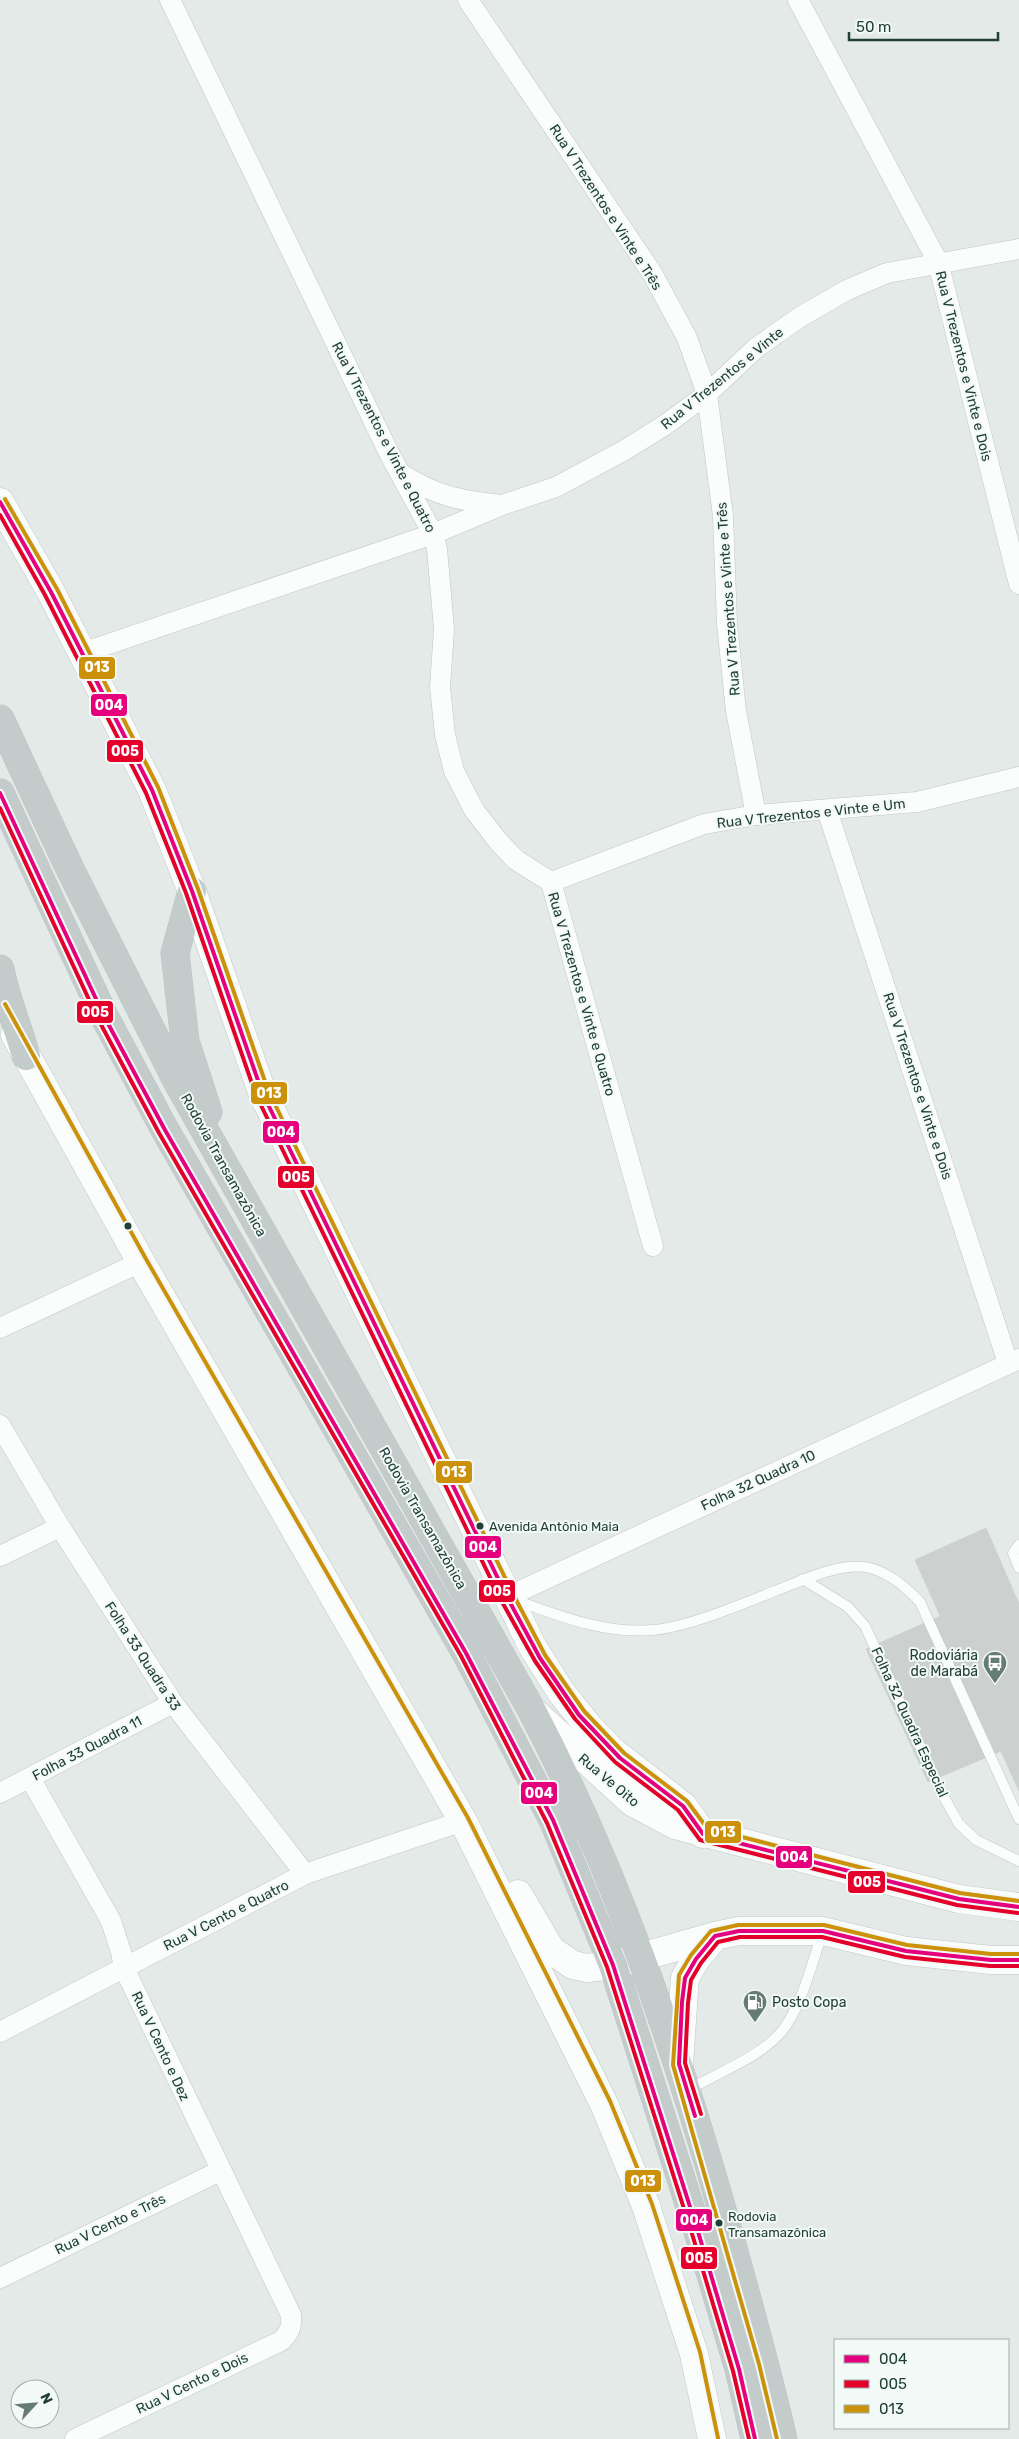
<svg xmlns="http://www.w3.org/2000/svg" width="1019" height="2439" font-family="Rubik,sans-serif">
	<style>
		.building { fill: #ccd1cf; stroke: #cdd3d1 }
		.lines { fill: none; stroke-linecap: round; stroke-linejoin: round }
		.service-casing { stroke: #c1c7c5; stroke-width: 11 }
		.minor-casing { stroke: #c1c7c5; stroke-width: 21 }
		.secondary-casing { stroke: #bfc8c5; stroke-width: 29 }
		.trunk-casing { stroke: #bcc6c4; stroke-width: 29 }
		.service { stroke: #fbfcfc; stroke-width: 10 }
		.minor { stroke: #fbfcfc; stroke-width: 20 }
		.secondary { stroke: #fbfcfc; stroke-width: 28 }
		.trunk { stroke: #c4cccb; stroke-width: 28 }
		.bus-1-casing { stroke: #f2f9f6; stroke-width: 8 }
		.bus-2-casing { stroke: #f2f9f6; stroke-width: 8 }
		.bus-3-casing { stroke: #f2f9f6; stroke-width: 8 }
		.bus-1 { stroke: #e5007d; stroke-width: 4 }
		.bus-2 { stroke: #e4002b; stroke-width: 4 }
		.bus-3 { stroke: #cc910b; stroke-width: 4 }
		.bus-dot { fill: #213f39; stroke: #f2f9f6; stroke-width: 2 }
		.labels { text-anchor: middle; stroke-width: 4; stroke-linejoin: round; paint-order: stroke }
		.bus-label { font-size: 13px; fill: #213f39; stroke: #f2f9f6; text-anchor: start }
		.street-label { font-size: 14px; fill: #213f39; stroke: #f2f9f6 }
		.poi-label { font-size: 14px; fill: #213f39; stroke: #f2f9f6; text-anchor: end }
		.line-badge { stroke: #f2f9f6; stroke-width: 2 }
		.badge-label { font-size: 14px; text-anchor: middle; font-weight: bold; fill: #fff }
	</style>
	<rect width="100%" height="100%" fill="#e4eae8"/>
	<g class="building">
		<path d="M986 1528 1019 1604V1791L915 1560Z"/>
		<path d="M941 1616 1001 1751 928 1782 866 1649Z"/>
	</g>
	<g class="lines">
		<defs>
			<g id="service">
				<path d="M1019 1545 1013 1553 1019 1568"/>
				<path d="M803 1579 848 1607 865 1626 941 1792 959 1824 976 1840 1019 1861"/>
				<path d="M515 1600C560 1616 604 1634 652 1630 686 1628 742 1604 775 1591 801 1581 842 1561 870 1568 889 1573 907 1588 920 1602L1019 1819"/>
				<path d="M688 2090C716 2074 762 2056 782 2031 803 2004 811 1964 823 1932"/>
			</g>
			<g id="minor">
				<path d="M170 0 389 453 433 534 437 549 444 629 440 687 445 735 454 771 474 810 498 841 516 860 551 882 653 1246"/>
				<path d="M468 0 652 273 687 338 707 394 723 516 727 624 736 711 756 815"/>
				<path d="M798 0 938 262 1019 584"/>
				<path d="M403 475C439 497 459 500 501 505"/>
				<path d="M82 653 433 534 502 505 556 487 623 451 665 425 707 394 756 348 800 317 847 290 887 273 1019 249"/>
				<path d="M827 810 1008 1363"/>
				<path d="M551 882 704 824 756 815 917 802 1019 777"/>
				<path d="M0 1328 141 1262"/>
				<path d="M0 1425 60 1527 173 1703 305 1874"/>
				<path d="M0 1556 60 1527"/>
				<path d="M507 1597 1019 1359"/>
				<path d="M30 1778 111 1921 121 1952 124 1968 291 2315C292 2327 290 2332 281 2341L75 2439"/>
				<path d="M0 1793 173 1703"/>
				<path d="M0 2032 305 1874 463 1821"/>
				<path d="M0 2278 220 2171"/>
			</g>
			<g id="secondary">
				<path d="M0 502 51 592 152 790 192 891 262 1092 532 1646 561 1692 588 1726 612 1751 683 1806 703 1834"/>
				<path d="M15 1035 141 1262 463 1821 604 2104 646 2206 694 2354 712 2439"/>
				<path d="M534 1712 632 1802 675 1825 959 1899 1019 1907"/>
				<path d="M518 1894 551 1950 573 1965 587 1968 613 1965 715 1936"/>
				<path d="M679 2064 685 1978 696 1959 715 1936 739 1931H823L906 1951 991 1960H1019"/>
			</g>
			<g id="trunk">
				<path d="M0 719 69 867 178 1083 531 1709C614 1867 672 2035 721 2206 743 2283 765 2361 783 2439"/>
				<path d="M0 793 104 1016 165 1130 466 1653 553 1820 613 1965 699 2235 739 2369 755 2439"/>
				<path d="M192 891 175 953 185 1041 208 1112"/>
				<path d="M0 969C6 999 18 1027 26 1056"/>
			</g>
		</defs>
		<use href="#service" class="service-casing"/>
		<use href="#minor" class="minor-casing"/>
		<use href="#secondary" class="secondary-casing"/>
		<use href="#trunk" class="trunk-casing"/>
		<use href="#service" class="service"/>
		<use href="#minor" class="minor"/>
		<use href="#secondary" class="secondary"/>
		<use href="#trunk" class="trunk"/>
		<defs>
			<g id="bus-1">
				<path d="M0 502 51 592 152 790 192 891 262 1092 507 1597 540 1658 579 1715 620 1758 683 1806 703 1834 959 1899 1019 1907"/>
				<path d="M0 793 104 1016 165 1130 466 1653 553 1820 613 1965 699 2235 739 2369 755 2439"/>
				<path d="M695 2116 679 2064 682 2002 685 1978 696 1959 715 1936 739 1931H823L906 1951 991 1960H1019"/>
			</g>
			<g id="bus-2">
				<path d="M0 515 45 595 146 793 186 893 256 1095 501 1600 535 1661 575 1719 615 1762 678 1810 700 1840 957 1905 1018 1913"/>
				<path d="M0 808 98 1019 159 1133 461 1656 547 1823 607 1967 693 2237 733 2371 749 2439"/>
				<path d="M701 2114 685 2063 688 2003 691 1980 701 1963 718 1942 740 1937H822L905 1957 990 1966H1019"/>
			</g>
			<g id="bus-3">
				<path d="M5 499 57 589 158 787 198 889 268 1090 513 1594 545 1655 584 1711 624 1753 687 1801 707 1828 960 1893 1019 1901"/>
				<path d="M5 1004 146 1259 468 1818 610 2101 652 2204 700 2352 718 2438"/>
				<path d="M777 2439 759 2364 673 2065 679 1975 691 1955 711 1931 738 1925H824L907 1945 991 1954H1019"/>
			</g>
		</defs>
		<use href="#bus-1" class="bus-1-casing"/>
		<use href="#bus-2" class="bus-2-casing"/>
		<use href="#bus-3" class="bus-3-casing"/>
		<use href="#bus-1" class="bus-1"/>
		<use href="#bus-2" class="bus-2"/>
		<use href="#bus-3" class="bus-3"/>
	</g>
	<defs>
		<symbol id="bus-pin" viewBox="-11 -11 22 30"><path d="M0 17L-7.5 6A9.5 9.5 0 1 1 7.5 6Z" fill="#657b76" stroke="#f2f9f6"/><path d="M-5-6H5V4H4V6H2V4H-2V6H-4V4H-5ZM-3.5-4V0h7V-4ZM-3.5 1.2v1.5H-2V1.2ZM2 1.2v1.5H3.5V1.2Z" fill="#fff"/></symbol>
		<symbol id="fuel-pin" viewBox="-11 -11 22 30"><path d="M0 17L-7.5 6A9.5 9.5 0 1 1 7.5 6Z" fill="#657b76" stroke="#f2f9f6"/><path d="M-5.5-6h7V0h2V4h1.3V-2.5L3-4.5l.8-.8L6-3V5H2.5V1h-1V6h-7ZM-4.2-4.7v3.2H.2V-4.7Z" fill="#fff"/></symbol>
	</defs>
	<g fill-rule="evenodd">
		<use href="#bus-pin" x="981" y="1649" width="28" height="38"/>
		<use href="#fuel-pin" x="741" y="1988" width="28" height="38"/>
	</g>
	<g class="bus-dot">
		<circle cx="128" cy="1226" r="4.5"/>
		<circle cx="480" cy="1526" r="4.5"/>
		<circle cx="719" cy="2223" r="4.5"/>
	</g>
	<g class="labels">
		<g class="bus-label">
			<text x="489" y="1531">Avenida Antônio Maia</text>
			<text x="728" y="2221">Rodovia<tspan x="728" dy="16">Transamazônica</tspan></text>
		</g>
		<g class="street-label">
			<text transform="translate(606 207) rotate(57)" y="5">Rua V Trezentos e Vinte e Três</text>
			<text transform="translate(964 366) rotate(76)" y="5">Rua V Trezentos e Vinte e Dois</text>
			<text transform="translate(722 378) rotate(-39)" y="5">Rua V Trezentos e Vinte</text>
			<text transform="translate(384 437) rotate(63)" y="5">Rua V Trezentos e Vinte e Quatro</text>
			<text transform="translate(728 599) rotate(-94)" y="5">Rua V Trezentos e Vinte e Três</text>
			<text transform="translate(811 813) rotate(-6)" y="5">Rua V Trezentos e Vinte e Um</text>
			<text transform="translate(582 994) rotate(74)" y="5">Rua V Trezentos e Vinte e Quatro</text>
			<text transform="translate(918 1086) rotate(72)" y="5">Rua V Trezentos e Vinte e Dois</text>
			<text transform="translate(224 1165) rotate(61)" y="5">Rodovia Transamazônica</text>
			<text transform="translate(758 1480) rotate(-25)" y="5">Folha 32 Quadra 10</text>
			<text transform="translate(423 1518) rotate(60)" y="5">Rodovia Transamazônica</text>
			<text transform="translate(143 1656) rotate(57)" y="5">Folha 33 Quadra 33</text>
			<text transform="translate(910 1722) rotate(65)" y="5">Folha 32 Quadra Especial</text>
			<text transform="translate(87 1748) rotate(-28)" y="5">Folha 33 Quadra 11</text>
			<text transform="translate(609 1780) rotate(40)" y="5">Rua Ve Oito</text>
			<text transform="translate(226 1915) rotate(-27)" y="5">Rua V Cento e Quatro</text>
			<text transform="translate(161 2046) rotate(65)" y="5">Rua V Cento e Dez</text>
			<text transform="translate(110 2224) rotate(-26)" y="5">Rua V Cento e Três</text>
			<text transform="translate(192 2383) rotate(-26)" y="5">Rua V Cento e Dois</text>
		</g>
		<g class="poi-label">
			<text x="978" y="1660">Rodoviária<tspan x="978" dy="16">de Marabá</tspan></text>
			<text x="772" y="2007" text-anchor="start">Posto Copa</text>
		</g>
	</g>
	<g class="line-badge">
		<rect x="78" y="656" width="38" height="24" rx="5" fill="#cc910b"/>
		<rect x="90" y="693" width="38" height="24" rx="5" fill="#e5007d"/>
		<rect x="106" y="739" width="38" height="24" rx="5" fill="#e4002b"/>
		<rect x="76" y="1000" width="38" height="24" rx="5" fill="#e4002b"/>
		<rect x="250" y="1081" width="38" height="24" rx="5" fill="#cc910b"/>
		<rect x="262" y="1120" width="38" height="24" rx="5" fill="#e5007d"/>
		<rect x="277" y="1165" width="38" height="24" rx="5" fill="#e4002b"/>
		<rect x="435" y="1460" width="38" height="24" rx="5" fill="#cc910b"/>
		<rect x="464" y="1535" width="38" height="24" rx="5" fill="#e5007d"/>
		<rect x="478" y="1579" width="38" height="24" rx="5" fill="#e4002b"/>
		<rect x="520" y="1781" width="38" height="24" rx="5" fill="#e5007d"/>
		<rect x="704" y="1820" width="38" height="24" rx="5" fill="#cc910b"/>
		<rect x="775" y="1845" width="38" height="24" rx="5" fill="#e5007d"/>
		<rect x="847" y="1870" width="39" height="24" rx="5" fill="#e4002b"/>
		<rect x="624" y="2169" width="38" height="24" rx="5" fill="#cc910b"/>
		<rect x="675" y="2208" width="38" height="24" rx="5" fill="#e5007d"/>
		<rect x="680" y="2246" width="38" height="24" rx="5" fill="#e4002b"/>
	</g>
	<g class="badge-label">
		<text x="97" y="672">013</text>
		<text x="109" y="710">004</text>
		<text x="125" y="756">005</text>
		<text x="95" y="1017">005</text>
		<text x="269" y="1098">013</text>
		<text x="281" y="1137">004</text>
		<text x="296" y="1182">005</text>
		<text x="454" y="1477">013</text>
		<text x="483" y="1552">004</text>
		<text x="497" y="1596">005</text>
		<text x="539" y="1798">004</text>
		<text x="723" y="1837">013</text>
		<text x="794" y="1862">004</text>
		<text x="867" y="1887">005</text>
		<text x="643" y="2186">013</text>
		<text x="694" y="2225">004</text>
		<text x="699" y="2263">005</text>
	</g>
	<rect x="834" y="2339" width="175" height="90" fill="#f2f9f6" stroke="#9eafaa"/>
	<rect x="844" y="2355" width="25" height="8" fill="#e5007d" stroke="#9eafaa"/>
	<text x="879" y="2364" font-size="15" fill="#213f39">004</text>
	<rect x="844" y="2380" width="25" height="8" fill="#e4002b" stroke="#9eafaa"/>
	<text x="879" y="2389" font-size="15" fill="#213f39">005</text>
	<rect x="844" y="2405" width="25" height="8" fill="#cc910b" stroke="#9eafaa"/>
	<text x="879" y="2414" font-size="15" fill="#213f39">013</text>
	<g transform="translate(35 2404) rotate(64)"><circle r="24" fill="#f2f9f6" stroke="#9eafaa"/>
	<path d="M0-4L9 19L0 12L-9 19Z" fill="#657b76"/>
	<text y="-8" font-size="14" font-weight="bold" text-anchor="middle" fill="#213f39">N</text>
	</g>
	<path d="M849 32v8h149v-8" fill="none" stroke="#213f39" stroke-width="2.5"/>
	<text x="856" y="32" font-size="15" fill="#213f39" stroke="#f2f9f6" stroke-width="4" paint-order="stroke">50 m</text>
</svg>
